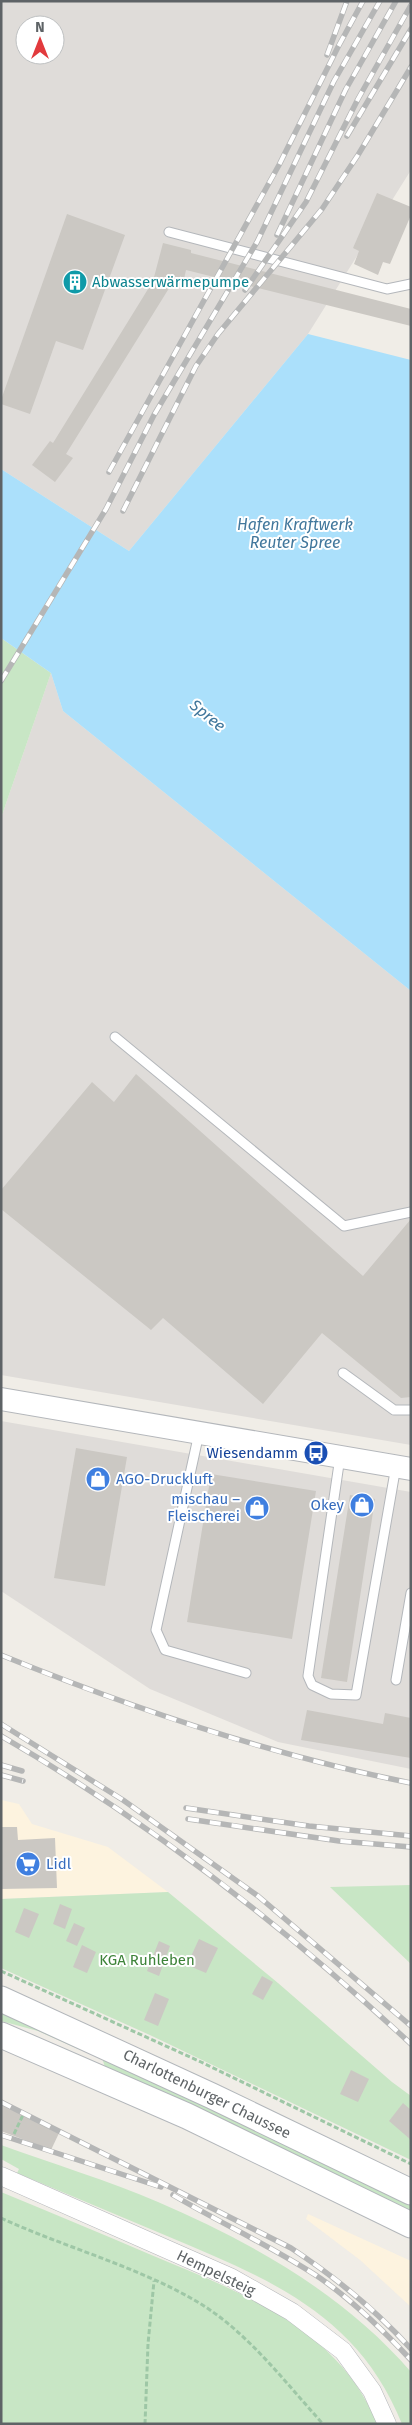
<svg xmlns="http://www.w3.org/2000/svg" width="412" height="2425" font-family="'Fira Sans',sans-serif">
	<style>
		.commercial { fill: #fdf3df }
		.industrial { fill: #dfdcd9; fill-rule: evenodd }
		.green { fill: #c8e6c5 }
		.water { fill: #abe0fb }
		.building { fill: #cbc8c3 }
		.lines { fill: none; stroke-linecap: round; stroke-linejoin: round }
		.service-casing { stroke: #b4b7bb; stroke-width: 11 }
		.minor-casing { stroke: #b4b7bb; stroke-width: 19 }
		.tertiary-casing { stroke: #b4b7bb; stroke-width: 24 }
		.secondary-casing { stroke: #b3b7bb; stroke-width: 27 }
		.path { stroke: #9ec7a6; stroke-width: 3; stroke-dasharray: 5 2.5; stroke-linecap: butt }
		.service { stroke: #fff; stroke-width: 9 }
		.minor { stroke: #fff; stroke-width: 18 }
		.tertiary { stroke: #fff; stroke-width: 22 }
		.secondary { stroke: #fff; stroke-width: 25 }
		.rail-casing { stroke: #b5b6b6; stroke-width: 5.5 }
		.rail { stroke: #fff; stroke-width: 4; stroke-dasharray: 11; stroke-linecap: butt }
		.labels { text-anchor: middle; stroke-width: 4; stroke-linejoin: round; paint-order: stroke }
		.culture-label { font-size: 15px; fill: #0d838f; stroke: #fff; text-anchor: start }
		.transit-label { font-size: 15px; fill: #164399; stroke: #fff; text-anchor: end }
		.shop-label { font-size: 15px; fill: #366cbe; stroke: #fff; text-anchor: start }
		.park-label { font-size: 15px; fill: #3d8339; stroke: #fff }
		.street-label { font-size: 15px; fill: #5e6366; stroke: #fff }
		.water-label { font-size: 16px; font-style: italic; fill: #41779c; stroke: #fff }
	</style>
	<rect width="100%" height="100%" fill="#f0ede7"/>
	<g class="commercial">
		<path d="M1 1800 19 1804 32 1824 108 1847 168 1892 1 1899Z"/>
		<path d="M308 2214 411 2261V2307L360 2260 306 2219Z"/>
	</g>
	<g class="industrial">
		<path d="M1 1H411V170L308 334 129 551 1 469ZM25 25H55V55H25Z"/>
		<path d="M51 673 63 711 411 991V1445L1 1375V818Z"/>
		<path d="M1 1421 411 1492V1769L278 1742 150 1689 1 1591Z"/>
	</g>
	<g class="green">
		<path d="M1 638 51 673 1 818Z"/>
		<path d="M411 1885V1964L330 1887Z"/>
		<path d="M168 1892 278 1983 392 2082 411 2096V2160L152 2036 1 1968V1899Z"/>
		<path d="M1 2007 81 2043 78 2049 38 2031 1 2021Z"/>
		<path d="M106 2058 411 2203V2215L105 2067 103 2061Z"/>
		<path d="M1 2145C53 2164 107 2180 158 2202 251 2242 344 2294 411 2372V2424H402C358 2314 269 2279 167 2236 117 2215 67 2194 17 2173L19 2169 1 2159Z"/>
		<path d="M1 2192C50 2212 100 2233 149 2254 237 2291 339 2327 377 2424H1Z"/>
	</g>
	<path class="water" d="M308 334 411 360V991L63 711 51 673 1 638V469L129 551Z"/>
	<g class="building">
		<path d="M377 193 411 207V215L390 264 383 262 378 275 354 264 359 251 353 248Z"/>
		<path d="M67 214 125 235 83 350 56 341 30 414 1 404V400Z"/>
		<path d="M163 243 191 250V253L411 309V326L186 270 184 279 176 277 66 454 73 458 55 482 32 465 50 441 53 443 153 281Z"/>
		<path d="M136 1074 363 1276 411 1219V1397L401 1398 322 1333 263 1404 163 1318 151 1330 1 1209V1190L92 1082 114 1102Z"/>
		<path d="M76 1448 127 1457 105 1586 54 1578Z"/>
		<path d="M211 1474 316 1491 292 1639 187 1622Z"/>
		<path d="M350 1495 375 1499 347 1682 321 1678Z"/>
		<path d="M307 1710 383 1724 385 1713 411 1718V1758L301 1740Z"/>
		<path d="M1 1827H17L18 1840 55 1838 57 1888 1 1889Z"/>
		<path d="M60 1904 72 1909 65 1929 53 1924Z"/>
		<path d="M24 1908 39 1914 29 1938 15 1932Z"/>
		<path d="M74 1923 85 1928 77 1946 66 1941Z"/>
		<path d="M199 1939 218 1948 206 1973 187 1965Z"/>
		<path d="M159 1941 170 1946 159 1976 147 1971Z"/>
		<path d="M82 1945 96 1952 87 1973 73 1967Z"/>
		<path d="M262 1976 273 1982 263 2000 252 1994Z"/>
		<path d="M155 1993 169 1999 158 2026 144 2020Z"/>
		<path d="M351 2070 369 2079 358 2102 340 2094Z"/>
		<path d="M1 2103 60 2131 51 2150 1 2131Z"/>
		<path d="M403 2103 411 2110V2140L389 2121Z"/>
	</g>
	<g class="lines">
		<defs>
			<g id="service">
				<path d="M169 232 387 289 411 284"/>
				<path d="M115 1037 344 1226 411 1212"/>
				<path d="M343 1373 394 1410H411"/>
				<path d="M199 1433 156 1630 165 1650 246 1673"/>
				<path d="M340 1457 308 1676 312 1685 331 1694 356 1695 396 1466"/>
				<path d="M396 1680 411 1593"/>
			</g>
			<path id="minor" d="M1 2176 232 2278 292 2312 343 2351 372 2391 387 2424"/>
			<path id="tertiary" d="M1 1399 411 1469"/>
			<g id="secondary">
				<path d="M1 1999 212 2096 411 2192"/>
				<path d="M1 2035 187 2116 411 2225"/>
			</g>
		</defs>
		<use href="#service" class="service-casing"/>
		<use href="#minor" class="minor-casing"/>
		<use href="#tertiary" class="tertiary-casing"/>
		<use href="#secondary" class="secondary-casing"/>
		<g class="path">
			<path d="M1 1971 201 2062 411 2164"/>
			<path d="M14 2134 23 2115"/>
			<path d="M1 2218C66 2248 140 2267 201 2304 249 2334 285 2382 323 2424"/>
			<path d="M145 2424 148 2344 154 2281"/>
		</g>
		<use href="#service" class="service"/>
		<use href="#minor" class="minor"/>
		<use href="#tertiary" class="tertiary"/>
		<use href="#secondary" class="secondary"/>
		<defs>
			<g id="rail">
				<path d="M327 55 347 1"/>
				<path d="M347 136 411 29"/>
				<path d="M277 235 346 89 396 1"/>
				<path d="M245 290 306 202 358 99 411 5"/>
				<path d="M109 472 279 165 338 47 363 1"/>
				<path d="M123 511 196 366 218 334 322 209 358 155 411 67"/>
				<path d="M1 681 106 509 154 415 257 242 334 81 380 1"/>
				<path d="M1 1655C134 1709 270 1755 411 1783"/>
				<path d="M1 1724 123 1800 258 1896 411 2026"/>
				<path d="M1 1736C150 1822 285 1927 411 2044"/>
				<path d="M1 1765 22 1771"/>
				<path d="M1 1775 23 1781"/>
				<path d="M186 1808 309 1826 411 1836"/>
				<path d="M188 1819 339 1841 411 1847"/>
				<path d="M1 2102 291 2248C335 2277 375 2309 411 2349"/>
				<path d="M1 2135 161 2187"/>
				<path d="M173 2195C222 2224 273 2247 320 2278 353 2301 383 2330 411 2360"/>
			</g>
		</defs>
		<use href="#rail" class="rail-casing"/>
		<use href="#rail" class="rail"/>
	</g>
	<defs>
		<symbol id="building-disc" viewBox="-11 -11 22 22"><circle r="9.5" fill="#0f9aa8" stroke="#fff"/><path d="M-4-6H4V6H1V3H-1V6H-4ZM-2.5-4.3h1.7v1.8h-1.7ZM.8-4.3h1.7v1.8H.8ZM-2.5-1h1.7V.8h-1.7ZM.8-1h1.7V.8H.8Z" fill="#fff"/></symbol>
		<symbol id="bus-disc" viewBox="-11 -11 22 22"><circle r="9.5" fill="#1a4fb4" stroke="#fff"/><path d="M-5-6H5V4H4V6H2V4H-2V6H-4V4H-5ZM-3.5-4V0h7V-4ZM-3.5 1.2v1.5H-2V1.2ZM2 1.2v1.5H3.5V1.2Z" fill="#fff"/></symbol>
		<symbol id="shop-disc" viewBox="-11 -11 22 22"><circle r="9.5" fill="#3f7fe0" stroke="#fff"/><path d="M-5-2.5h2.3a2.7 3.5 0 0 1 5.4 0H5L5.5 6h-11ZM-1.5-2.5h3a1.5 2.3 0 0 0-3 0Z" fill="#fff"/></symbol>
		<symbol id="supermarket-disc" viewBox="-11 -11 22 22"><circle r="9.5" fill="#3f7fe0" stroke="#fff"/><path d="M-6-5.5h2.5l.6 2H6L4.5 2H-2.5L-4.4-4H-6ZM-1.5 3.2a1.3 1.3 0 1 0 .1 0ZM3 3.2a1.3 1.3 0 1 0 .1 0Z" fill="#fff"/></symbol>
	</defs>
	<g fill-rule="evenodd">
		<use href="#building-disc" x="61" y="268" width="28" height="28"/>
		<use href="#bus-disc" x="302" y="1439" width="28" height="28"/>
		<use href="#shop-disc" x="84" y="1465" width="28" height="28"/>
		<use href="#shop-disc" x="348" y="1491" width="28" height="28"/>
		<use href="#shop-disc" x="243" y="1494" width="28" height="28"/>
		<use href="#supermarket-disc" x="14" y="1850" width="28" height="28"/>
	</g>
	<g class="labels">
		<g class="culture-label">
			<text x="92" y="287">Abwasserwärmepumpe</text>
		</g>
		<g class="transit-label">
			<text x="298" y="1458">Wiesendamm</text>
		</g>
		<g class="shop-label">
			<text x="116" y="1484">AGO-Druckluft</text>
			<text x="240" y="1504" text-anchor="end">mischau –<tspan x="240" dy="17">Fleischerei</tspan></text>
			<text x="344" y="1510" text-anchor="end">Okey</text>
			<text x="46" y="1869">Lidl</text>
		</g>
		<g class="park-label">
			<text x="147" y="1965">KGA Ruhleben</text>
		</g>
		<g class="street-label">
			<text transform="translate(207 2094) rotate(26)" y="5">Charlottenburger Chaussee</text>
			<text transform="translate(216 2273) rotate(26)" y="5">Hempelsteig</text>
		</g>
		<g class="water-label">
			<text x="295" y="530">Hafen Kraftwerk<tspan x="295" dy="18">Reuter Spree</tspan></text>
			<text transform="translate(208 715) rotate(39)" y="6">Spree</text>
		</g>
	</g>
	<rect width="412" height="2425" fill="none" stroke="#5e6366" stroke-width="5"/>
	<g transform="translate(40 40)"><circle r="24" fill="#ffffff" stroke="#bfc1c2"/>
	<path d="M0-4L9 19L0 12L-9 19Z" fill="#e23a3d"/>
	<text y="-8" font-size="14" font-weight="bold" text-anchor="middle" fill="#5e6366">N</text>
	</g>
</svg>
